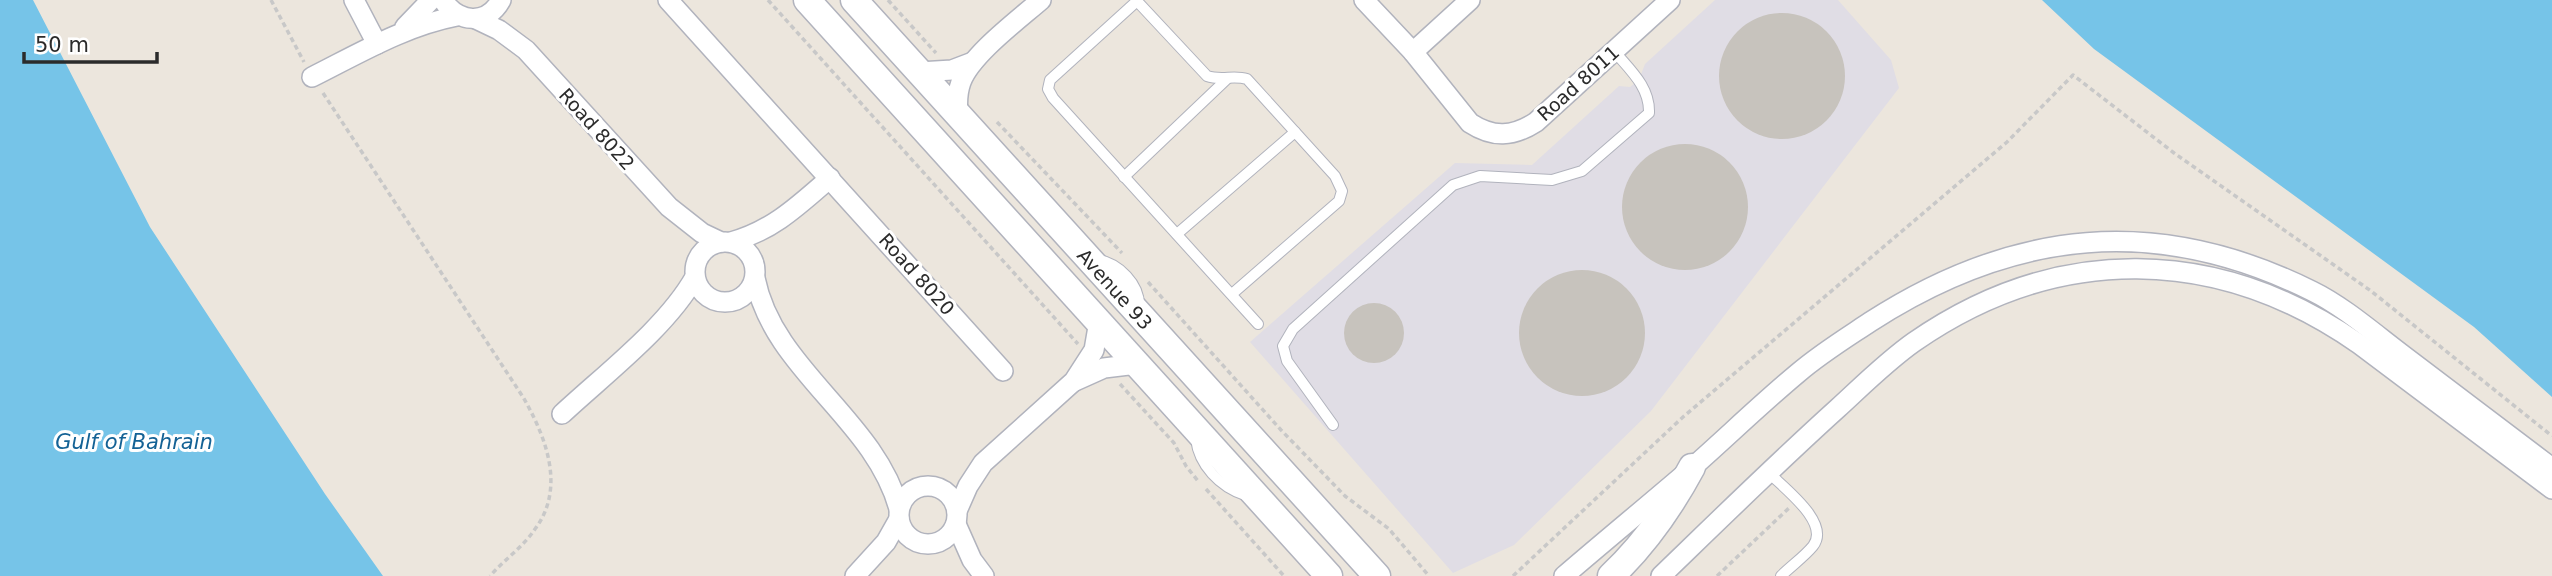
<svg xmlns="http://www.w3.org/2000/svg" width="2552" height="576" font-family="'DejaVu Sans',sans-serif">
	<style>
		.industrial { fill: #e0dde5 }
		.water { fill: #76c4e8 }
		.building { fill: #c7c3bd }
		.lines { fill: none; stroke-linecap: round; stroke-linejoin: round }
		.lane-casing { stroke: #b1b3bd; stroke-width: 12 }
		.street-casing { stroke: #b1b3bd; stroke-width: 22 }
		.secondary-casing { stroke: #b1b3bd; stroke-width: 29 }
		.path { stroke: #c8c8c8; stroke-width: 3.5; stroke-dasharray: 5 3.5; stroke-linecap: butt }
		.lane { stroke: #fff; stroke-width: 10 }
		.street { stroke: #fff; stroke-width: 19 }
		.secondary { stroke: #fff; stroke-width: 26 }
		.labels { text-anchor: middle; stroke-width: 6; stroke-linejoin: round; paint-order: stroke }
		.street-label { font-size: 19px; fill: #2b2b2b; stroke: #fff }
		.water-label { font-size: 21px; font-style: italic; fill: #146295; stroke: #fff }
	</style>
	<rect width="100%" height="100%" fill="#ece6dd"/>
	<path class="industrial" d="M1715 0H1838L1891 60 1899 88 1651 411 1514 545 1453 573 1250 342 1455 163 1532 165 1619 86 1630 87 1639 80 1645 64Z"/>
	<g class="water">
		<path d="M0 0H33L150 227 325 494 383 576H0Z"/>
		<path d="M2042 0H2552V397L2474 327 2094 49Z"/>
	</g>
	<g class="building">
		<circle cx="1782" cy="76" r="63"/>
		<circle cx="1685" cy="207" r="63"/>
		<circle cx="1582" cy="333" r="63"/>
		<circle cx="1374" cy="333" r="30"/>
	</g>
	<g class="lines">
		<defs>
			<g id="lane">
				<path d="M1136 0 1207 76C1221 81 1233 75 1247 79L1335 176 1342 191 1339 201 1232 294"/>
				<path d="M1137 1 1050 80 1048 89 1053 98 1258 324"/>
				<path d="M1124 177 1228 78"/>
				<path d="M1177 234 1295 132"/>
				<path d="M1099 260C1119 264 1139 284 1139 305"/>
				<path d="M1333 425 1287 361 1283 346 1293 329 1453 185 1480 176 1552 180 1582 171 1649 113C1650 87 1630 70 1614 51"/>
				<path d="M1196 439C1199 465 1220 487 1245 495"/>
				<path d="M1769 473C1784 488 1831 523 1813 546 1804 557 1791 566 1781 576"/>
			</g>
			<g id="street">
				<path d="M354 0 377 44"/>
				<path d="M443 0C458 23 487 26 501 0"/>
				<path d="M668 0 1003 371"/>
				<path d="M1364 0 1413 52 1470 123C1493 138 1513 137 1536 122L1670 0"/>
				<path d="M476 19 499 30 526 50 669 207 702 233 721 242"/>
				<path d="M405 27 431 0"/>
				<path d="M1413 52 1470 0"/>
				<path d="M919 72 952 70 973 62"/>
				<path d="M312 77C360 53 405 26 457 16"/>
				<path d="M958 115C957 104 957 93 961 82 971 55 1018 20 1041 0"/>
				<circle cx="725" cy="272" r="30"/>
				<path d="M731 242C772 231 799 205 830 178"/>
				<path d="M755 278C773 370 875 419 899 509"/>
				<path d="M1075 381 1104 368 1137 364"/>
				<path d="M562 414C605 374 667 327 695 277"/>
				<circle cx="928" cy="515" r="29"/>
				<path d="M957 511 968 486 983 463 1074 381 1094 350 1099 321"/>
				<path d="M956 524 972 560 984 576"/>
				<path d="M855 576 886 542 899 519"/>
				<path d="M1564 576C1607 539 1651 503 1694 466 1729 435 1762 403 1798 373 1820 354 1846 338 1870 322 2014 229 2157 214 2312 291 2343 306 2375 334 2403 355 2453 393 2502 430 2552 468"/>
				<path d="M1661 576C1719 520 1777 463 1838 408 1862 386 1887 361 1914 342 2057 243 2217 245 2359 344L2552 489"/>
			</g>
			<g id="secondary">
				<path d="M807 0 1329 576"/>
				<path d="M854 0 1377 576"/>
				<path d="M1611 576C1645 544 1670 508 1692 467"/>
			</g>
		</defs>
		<use href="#lane" class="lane-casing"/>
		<use href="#street" class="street-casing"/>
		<use href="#secondary" class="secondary-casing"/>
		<g class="path">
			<path d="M271 0 304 62"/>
			<path d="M768 0 1078 344"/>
			<path d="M888 0 936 53"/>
			<path d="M323 93 523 397C546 437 566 488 535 529 523 547 504 560 490 576"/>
			<path d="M997 122 1122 253"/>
			<path d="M1148 282 1281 430 1345 496 1389 529 1429 576"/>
			<path d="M1120 384 1174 443 1186 466 1198 481"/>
			<path d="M1206 489 1284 576"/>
			<path d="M1513 576 1683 417 2007 142 2073 75 2174 153 2371 291 2552 436"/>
			<path d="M1717 576 1789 508"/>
		</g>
		<use href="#lane" class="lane"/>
		<use href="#street" class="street"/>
		<use href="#secondary" class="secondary"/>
	</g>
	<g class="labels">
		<g class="street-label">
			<text transform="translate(1578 83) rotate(-42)" y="7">Road 8011</text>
			<text transform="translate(597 129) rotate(48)" y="7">Road 8022</text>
			<text transform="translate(917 274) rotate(48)" y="7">Road 8020</text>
			<text transform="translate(1115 289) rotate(48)" y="7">Avenue 93</text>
		</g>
		<g class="water-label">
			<text x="134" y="449">Gulf of Bahrain</text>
		</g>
	</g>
	<path d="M24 52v10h133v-10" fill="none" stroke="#2b2b2b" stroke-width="3.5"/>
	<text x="35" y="52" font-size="21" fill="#2b2b2b" stroke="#ffffff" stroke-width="5" paint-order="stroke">50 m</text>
</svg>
